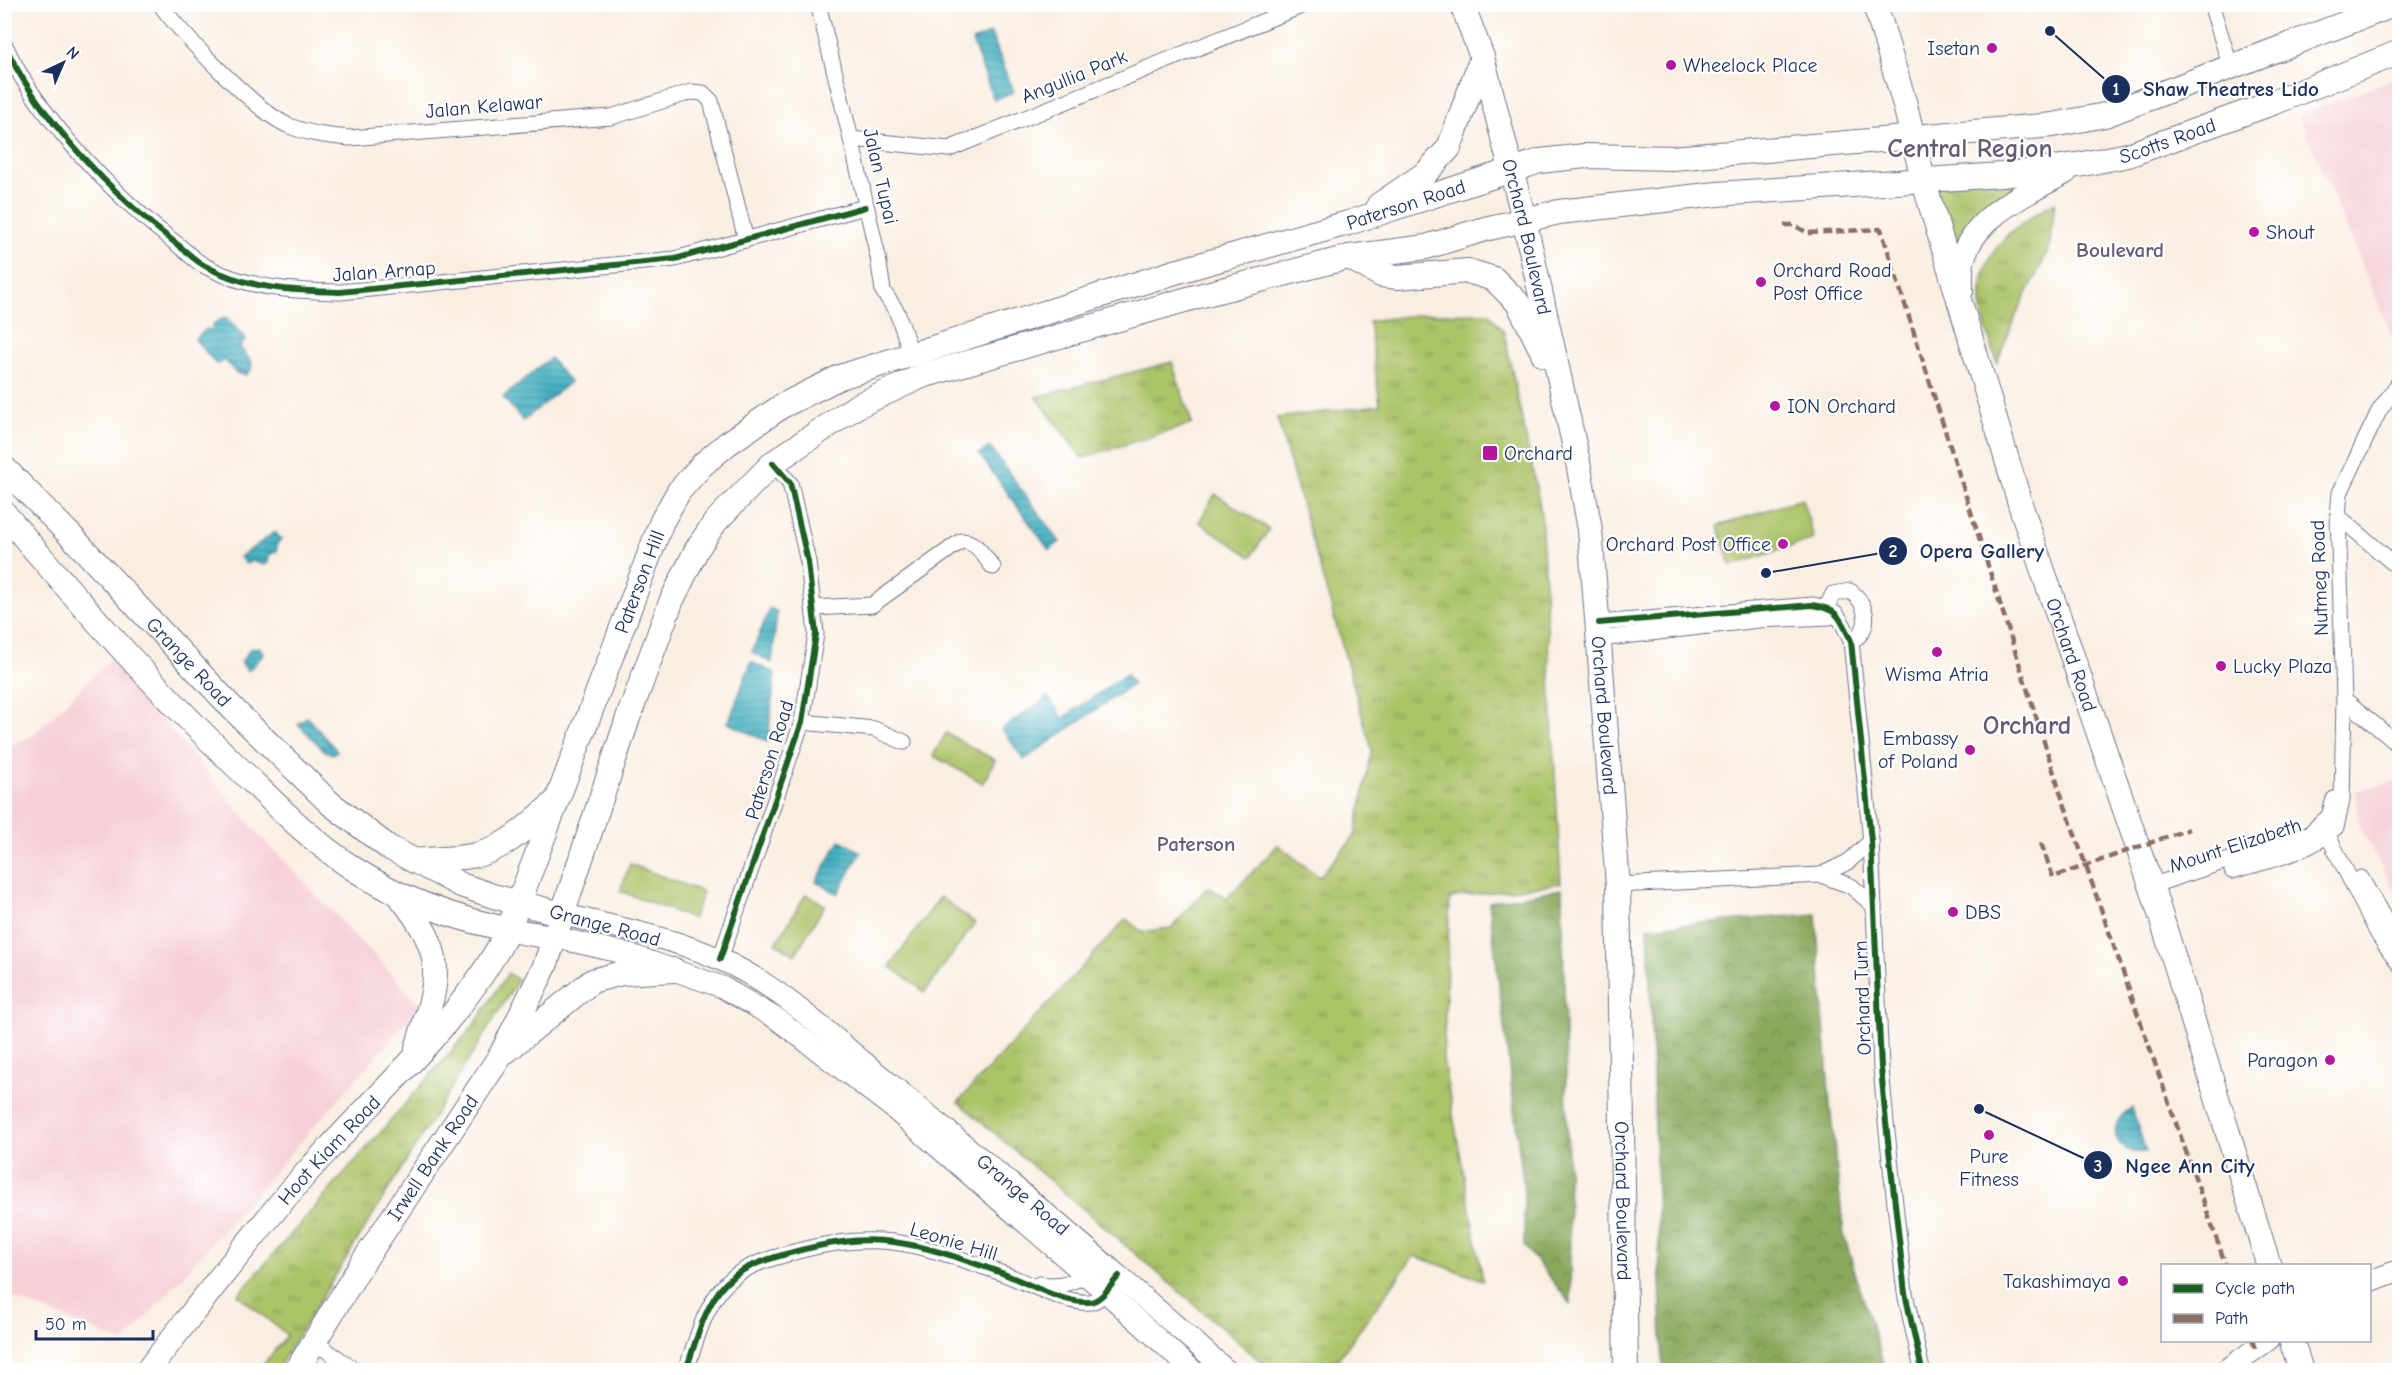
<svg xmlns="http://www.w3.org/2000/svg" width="2404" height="1375" font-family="'Comic Neue',sans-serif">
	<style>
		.built { fill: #f6cfd7 }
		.grass { fill: url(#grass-tufts); stroke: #647962; stroke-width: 1.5 }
		.forest { fill: url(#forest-crowns); stroke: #526c5d; stroke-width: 1.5 }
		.pitch { fill: #acc367; stroke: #647962; stroke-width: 1.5 }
		.water { fill: url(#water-rules); stroke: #2f708f; stroke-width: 1.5 }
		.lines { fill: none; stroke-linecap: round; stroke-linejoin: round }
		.minor-casing { stroke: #69728c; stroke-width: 17 }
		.secondary-casing { stroke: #69728c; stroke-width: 23 }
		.primary-casing { stroke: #69728c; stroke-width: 26 }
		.minor { stroke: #fff; stroke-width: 15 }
		.secondary { stroke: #fff; stroke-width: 21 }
		.primary { stroke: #fff; stroke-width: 24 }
		.quiet { stroke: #8d6e63; stroke-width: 4.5; stroke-dasharray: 9 4.5; stroke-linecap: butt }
		.cycleway-casing { stroke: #fff; stroke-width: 10 }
		.cycleway { stroke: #1b5e20; stroke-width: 6 }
		.poi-dot { fill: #b5179e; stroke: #fff; stroke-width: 2 }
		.labels { text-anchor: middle; stroke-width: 4.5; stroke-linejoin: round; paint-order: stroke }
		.poi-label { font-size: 20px; fill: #1b2f5e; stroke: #fff; text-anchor: start }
		.street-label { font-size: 20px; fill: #1b2f5e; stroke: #fff }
		.neighbourhood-label { font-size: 21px; font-weight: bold; fill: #675a75; stroke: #fff }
		.district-label { font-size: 26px; font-weight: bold; fill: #675a75; stroke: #fff }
		.leader { fill: none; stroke: #1b2f5e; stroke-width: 2 }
		.callout-dot { fill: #1b2f5e; stroke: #fff; stroke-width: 2 }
		.mark-label { font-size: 18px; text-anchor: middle; font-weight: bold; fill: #fff }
		.callout-label { font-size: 21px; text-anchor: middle; font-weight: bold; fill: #1b2f5e; stroke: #fff; stroke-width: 4.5; stroke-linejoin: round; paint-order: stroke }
	</style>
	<defs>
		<pattern id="grass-tufts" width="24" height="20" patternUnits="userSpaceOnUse" patternTransform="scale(1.5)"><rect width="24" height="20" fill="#acc367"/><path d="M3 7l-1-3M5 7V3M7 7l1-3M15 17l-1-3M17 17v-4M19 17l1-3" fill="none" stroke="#8b9f58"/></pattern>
		<pattern id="forest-crowns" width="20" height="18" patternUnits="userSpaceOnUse" patternTransform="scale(1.5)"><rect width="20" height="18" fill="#89a95c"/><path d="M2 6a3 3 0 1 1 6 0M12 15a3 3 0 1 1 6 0" fill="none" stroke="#6f8a4f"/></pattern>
		<pattern id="water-rules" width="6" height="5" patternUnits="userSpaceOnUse" patternTransform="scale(1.5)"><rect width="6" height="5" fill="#43b0c0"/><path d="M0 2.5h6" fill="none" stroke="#37909f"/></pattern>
	</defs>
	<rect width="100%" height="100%" fill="#fff"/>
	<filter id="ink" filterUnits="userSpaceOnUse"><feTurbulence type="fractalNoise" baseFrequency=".0167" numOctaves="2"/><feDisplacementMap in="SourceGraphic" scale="12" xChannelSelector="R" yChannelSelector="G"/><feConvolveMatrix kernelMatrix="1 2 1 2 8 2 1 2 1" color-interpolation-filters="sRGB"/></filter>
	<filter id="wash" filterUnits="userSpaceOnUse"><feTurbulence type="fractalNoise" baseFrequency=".008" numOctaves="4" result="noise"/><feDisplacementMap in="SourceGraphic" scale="24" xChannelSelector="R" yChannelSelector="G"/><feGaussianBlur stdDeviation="1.35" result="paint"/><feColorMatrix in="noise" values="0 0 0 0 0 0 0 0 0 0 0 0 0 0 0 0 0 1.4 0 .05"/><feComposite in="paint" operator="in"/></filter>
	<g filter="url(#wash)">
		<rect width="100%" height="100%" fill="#faeee1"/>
		<g class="built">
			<path d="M2399 76V352L2299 116Z"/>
			<path d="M111 658 256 831 421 1005 124 1343 5 1294 4 748 32 736Z"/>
			<path d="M2399 780H2400L2399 900 2360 827 2356 791Z"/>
		</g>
		<g class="grass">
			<path d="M2078 165 2016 199 1962 263 1923 179Z"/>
			<path d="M2055 202 2049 250 2015 317 1997 363C1992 344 1982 323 1981 304 1978 250 2014 225 2055 202Z"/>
			<path d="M1489 313 1504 332 1541 511 1561 883 1450 898 1443 1060 1483 1280 1414 1256 1330 1370H1271L958 1102 1126 919 1142 932 1171 928 1208 887 1227 898 1278 845 1319 877 1355 836 1372 750 1277 418 1380 405 1369 321 1423 314Z"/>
			<path d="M1172 362 1192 424 1082 458 1036 397Z"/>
			<path d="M508 973 518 980 277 1370H259L287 1335 238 1295 475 1024Z"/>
		</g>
		<g class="forest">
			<path d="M1562 889 1571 1304 1524 1246V1190L1489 902Z"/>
			<path d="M1816 914 1830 1106 1844 1236 1885 1370H1663L1648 927Z"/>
		</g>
		<g class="pitch">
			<path d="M1215 494 1269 529 1251 557 1199 522Z"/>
			<path d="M1802 499 1814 539 1731 566 1718 526Z"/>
			<path d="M946 733 995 760 983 783 933 756Z"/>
			<path d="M630 864 703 892 693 919 620 891Z"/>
			<path d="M806 894 825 905 795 955 776 943Z"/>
			<path d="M940 897 975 923 925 992 890 966Z"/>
		</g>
		<g class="water">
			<path d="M991 33 1014 92 994 100 972 41Z"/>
			<path d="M226 317 246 339 240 347 252 363 251 370 246 375 236 373 225 360 218 364 215 363 195 339 206 329 212 330 213 324Z"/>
			<path d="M550 358 570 382 523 421 503 397Z"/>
			<path d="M990 447 1060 542 1049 550 979 454Z"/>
			<path d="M275 532 281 539 277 544V551L269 555 268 563 264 565 253 561 246 564 240 557Z"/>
			<path d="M770 608 777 612 772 663 752 652Z"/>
			<path d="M259 647 264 654 248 671 241 663 250 649Z"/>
			<path d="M751 662 775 673 768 742 728 723Z"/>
			<path d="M1126 674 1133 684 1024 760 1002 729 1048 697 1063 718Z"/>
			<path d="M307 717 337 751 333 754 325 751 298 724Z"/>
			<path d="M840 840 861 852 838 894 816 882Z"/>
			<path d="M2132 1108 2146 1152C2113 1156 2104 1123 2132 1108Z"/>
		</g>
	</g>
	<g filter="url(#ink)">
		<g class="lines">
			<defs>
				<g id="minor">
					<path d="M160 4C181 34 255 110 287 125 308 134 328 136 350 138L611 117 691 92 703 93 711 101 746 240"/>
					<path d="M818 4 851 139 878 257 883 291 897 312 911 353"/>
					<path d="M2211 4 2231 68"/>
					<path d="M4 43C36 116 115 197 178 245 187 252 196 262 207 267 248 289 294 291 340 292L675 259 865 207"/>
					<path d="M851 139 949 149 1306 4"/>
					<path d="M2338 516 2400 569"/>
					<path d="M813 608 872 605 961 541C976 540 984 557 993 567"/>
					<path d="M1830 615 1827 607 1833 594 1850 591C1868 603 1873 631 1851 641"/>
					<path d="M1599 623 1812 605C1839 609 1840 618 1851 641L1871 841 1881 1068 1886 1123 1905 1293 1922 1370"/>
					<path d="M1600 639 1758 620 1830 617"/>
					<path d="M2344 699 2400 746"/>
					<path d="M802 722 874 729 904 742"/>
					<path d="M2323 826 2379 936 2400 965"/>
					<path d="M2336 827 2342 801 2344 699 2338 516 2340 493 2379 411 2400 381"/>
					<path d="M2232 871C2266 861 2311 853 2336 827"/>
					<path d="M1821 875 1848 862 1871 841"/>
					<path d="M2361 878 2400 946"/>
					<path d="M1618 885 1821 875 1851 886 1874 906"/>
					<path d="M2151 886 2310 833 2329 816 2334 799"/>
					<path d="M720 959 802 722 816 634 808 562 790 483 773 463"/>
					<path d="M1039 1284C1058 1287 1078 1283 1092 1269"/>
					<path d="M313 1341 355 1370"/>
					<path d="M686 1370C696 1342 704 1306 726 1284 742 1267 765 1260 787 1254 878 1227 918 1244 1004 1274 1027 1282 1067 1305 1090 1302 1100 1301 1105 1291 1111 1285"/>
				</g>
				<g id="secondary">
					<path id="s1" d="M562 914C614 927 670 937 719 959 778 984 834 1039 884 1079 1000 1173 1114 1271 1226 1370"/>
					<path d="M554 937 628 954 722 987 777 1019 893 1108 1108 1294 1192 1370"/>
					<path d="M2370 1281 2400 1270"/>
					<path d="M2226 1370 2268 1340"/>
				</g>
				<g id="primary">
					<path id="s2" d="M1462 4 1482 57 1524 219 1578 462 1590 530 1618 885 1626 1370"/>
					<path id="s3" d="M1875 4 1905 105 1923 179 2022 510 2154 894 2269 1266"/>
					<path d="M1379 205 1426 173 1449 148 1482 57"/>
					<path d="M1349 257 1381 275 1398 277 1468 271 1494 279 1518 303 1544 355"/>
					<path d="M1961 291C1961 282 1960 271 1962 262 1971 217 2028 192 2065 172"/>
					<path id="s4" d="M4 468 74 539 236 712 331 804 388 847 461 885 493 896 562 914"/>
					<path d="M4 513C77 601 152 685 234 764 273 801 309 840 354 869 414 908 484 928 554 937"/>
					<path d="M414 861C433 859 453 859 471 856 504 851 530 824 554 803"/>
					<path d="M399 895C449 957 439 977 417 1048"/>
					<path d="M505 1052 592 981 622 973 674 970"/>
					<path d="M2291 1340 2301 1370"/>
					<path id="s5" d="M148 1370C198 1306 248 1240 302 1178 372 1098 458 1027 508 931L662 521 679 491 702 465 727 444 782 406 840 377 1175 272 1348 223 1540 161 1585 156 1673 158 2053 125 2105 115 2396 4"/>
					<path id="s6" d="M297 1370 361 1265 501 1055 545 966 628 718 671 602 697 549 716 521 773 463 857 406 922 376 1195 297 1349 257 1426 247 1485 229 1559 212 1717 194 2002 175 2078 165 2128 155 2275 102 2400 52"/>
				</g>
			</defs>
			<use href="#minor" class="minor-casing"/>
			<use href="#secondary" class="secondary-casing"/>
			<use href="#primary" class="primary-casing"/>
			<use href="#minor" class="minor"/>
			<use href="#secondary" class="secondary"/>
			<use href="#primary" class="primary"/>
			<g class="quiet">
				<path d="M1784 225H1794L1808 233 1881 229 2060 792 2226 1266"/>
				<path d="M2041 843 2053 877 2189 829"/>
				<path d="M2252 1340 2255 1349"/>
			</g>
			<defs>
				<g id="cycleway">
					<path d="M4 43C36 116 115 197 178 245 187 252 196 262 207 267 248 289 294 291 340 292L675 259 865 207"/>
					<path d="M1599 623 1812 605C1839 609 1840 618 1851 641L1871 841 1881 1068 1886 1123 1905 1293 1922 1370"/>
					<path d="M720 959 802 722 816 634 808 562 790 483 773 463"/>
					<path d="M686 1370C696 1342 704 1306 725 1284 741 1267 765 1260 786 1254 875 1228 914 1242 999 1272 1024 1281 1063 1304 1089 1302 1101 1302 1111 1284 1119 1276"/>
				</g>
			</defs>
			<use href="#cycleway" class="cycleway-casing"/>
			<use href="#cycleway" class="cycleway"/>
		</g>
	</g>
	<g class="poi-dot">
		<circle cx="1992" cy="48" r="6"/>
		<circle cx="1671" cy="65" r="6"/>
		<circle cx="2254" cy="232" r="6"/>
		<circle cx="1761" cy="282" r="6"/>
		<circle cx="1775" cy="406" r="6"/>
		<rect x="1482" y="445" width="16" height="16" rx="3"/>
		<circle cx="1783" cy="544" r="6"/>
		<circle cx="1937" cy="652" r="6"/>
		<circle cx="2221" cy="666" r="6"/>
		<circle cx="1970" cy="750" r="6"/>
		<circle cx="1953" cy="912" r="6"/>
		<circle cx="2330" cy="1060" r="6"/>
		<circle cx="1989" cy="1135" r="6"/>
		<circle cx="2123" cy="1281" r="6"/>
	</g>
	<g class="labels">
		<g class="poi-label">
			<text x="1980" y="55" text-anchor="end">Isetan</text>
			<text x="1683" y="72">Wheelock Place</text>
			<text x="2266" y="239">Shout</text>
			<text x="1773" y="277">Orchard Road<tspan x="1773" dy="23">Post Office</tspan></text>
			<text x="1787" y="413">ION Orchard</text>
			<text x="1504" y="460">Orchard</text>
			<text x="1771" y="551" text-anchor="end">Orchard Post Office</text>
			<text x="2233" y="673">Lucky Plaza</text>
			<text x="1937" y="681" text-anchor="middle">Wisma Atria</text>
			<text x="1958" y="745" text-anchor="end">Embassy<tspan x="1958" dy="23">of Poland</tspan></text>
			<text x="1965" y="919">DBS</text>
			<text x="2318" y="1067" text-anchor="end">Paragon</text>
			<text x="1989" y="1163" text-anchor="middle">Pure<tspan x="1989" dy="23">Fitness</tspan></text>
			<text x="2111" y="1288" text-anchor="end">Takashimaya</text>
		</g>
		<g class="street-label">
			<text transform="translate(1074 76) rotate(-22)" y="7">Angullia Park</text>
			<text transform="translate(484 106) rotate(-5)" y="7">Jalan Kelawar</text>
			<text dy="7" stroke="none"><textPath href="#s6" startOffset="2480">Scotts Road</textPath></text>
			<text transform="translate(881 176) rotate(77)" y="7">Jalan Tupai</text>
			<text dy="7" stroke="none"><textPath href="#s5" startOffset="1832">Paterson Road</textPath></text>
			<text dy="7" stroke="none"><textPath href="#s2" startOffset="242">Orchard Boulevard</textPath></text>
			<text transform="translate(384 271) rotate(-4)" y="7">Jalan Arnap</text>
			<text transform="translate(2319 578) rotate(-92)" y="7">Nutmeg Road</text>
			<text dy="7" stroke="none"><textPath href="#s5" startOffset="942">Paterson Hill</textPath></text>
			<text dy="7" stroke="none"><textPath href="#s3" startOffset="680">Orchard Road</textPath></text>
			<text dy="7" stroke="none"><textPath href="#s4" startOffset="268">Grange Road</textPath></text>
			<text dy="7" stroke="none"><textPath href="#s2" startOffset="728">Orchard Boulevard</textPath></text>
			<text transform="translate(769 760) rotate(-73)" y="7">Paterson Road</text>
			<text transform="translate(2235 845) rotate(-18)" y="7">Mount Elizabeth</text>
			<text transform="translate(605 925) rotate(15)" y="7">Grange Road</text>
			<text transform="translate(1862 998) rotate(-92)" y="7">Orchard Turn</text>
			<text dy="7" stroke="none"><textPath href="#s5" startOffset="285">Hoot Kiam Road</textPath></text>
			<text dy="7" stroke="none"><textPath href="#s6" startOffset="252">Irwell Bank Road</textPath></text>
			<text dy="7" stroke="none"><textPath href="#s1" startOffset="549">Grange Road</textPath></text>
			<text dy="7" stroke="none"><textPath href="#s2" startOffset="1214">Orchard Boulevard</textPath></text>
			<text transform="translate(954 1241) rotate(17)" y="7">Leonie Hill</text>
		</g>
		<g class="neighbourhood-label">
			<text x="2120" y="257">Boulevard</text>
			<text x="1196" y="851">Paterson</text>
		</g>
		<g class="district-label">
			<text x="1970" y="157">Central Region</text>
			<text x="2027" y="734">Orchard</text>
		</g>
	</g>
	<path class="leader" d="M2050 31L2116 89M1766 573L1893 551M1979 1109L2098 1165"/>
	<g class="callout-dot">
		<circle cx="2050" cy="31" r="6"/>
		<circle cx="1766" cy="573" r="6"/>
		<circle cx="1979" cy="1109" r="6"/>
		<circle cx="2116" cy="89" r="15"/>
		<circle cx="1893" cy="551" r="15"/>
		<circle cx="2098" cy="1165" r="15"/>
	</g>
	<g class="mark-label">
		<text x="2116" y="95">1</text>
		<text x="1893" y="557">2</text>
		<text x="2098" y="1172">3</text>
	</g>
	<g class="callout-label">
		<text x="2231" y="96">Shaw Theatres Lido</text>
		<text x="1982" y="558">Opera Gallery</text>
		<text x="2190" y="1173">Ngee Ann City</text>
	</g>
	<rect width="2404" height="1375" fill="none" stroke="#fff" stroke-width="24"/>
	<rect x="2161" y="1264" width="210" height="78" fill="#ffffff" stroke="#a4acbf" stroke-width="1.5"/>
	<rect x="2173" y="1284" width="30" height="9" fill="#1b5e20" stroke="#a4acbf" stroke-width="1.5"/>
	<text x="2215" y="1294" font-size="18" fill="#1b2f5e">Cycle path</text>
	<rect x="2173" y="1314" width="30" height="9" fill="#8d6e63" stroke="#a4acbf" stroke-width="1.5"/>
	<text x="2215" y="1324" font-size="18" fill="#1b2f5e">Path</text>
	<g transform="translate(63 63) rotate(44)" stroke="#ffffff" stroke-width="4.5" paint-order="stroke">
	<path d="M0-4.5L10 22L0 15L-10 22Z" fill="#1b2f5e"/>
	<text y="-9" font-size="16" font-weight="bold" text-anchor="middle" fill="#1b2f5e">N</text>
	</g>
	<path d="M36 1330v9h117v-9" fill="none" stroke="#1b2f5e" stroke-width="3"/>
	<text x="45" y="1330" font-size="18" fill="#1b2f5e" stroke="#ffffff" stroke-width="4.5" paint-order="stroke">50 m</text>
</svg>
